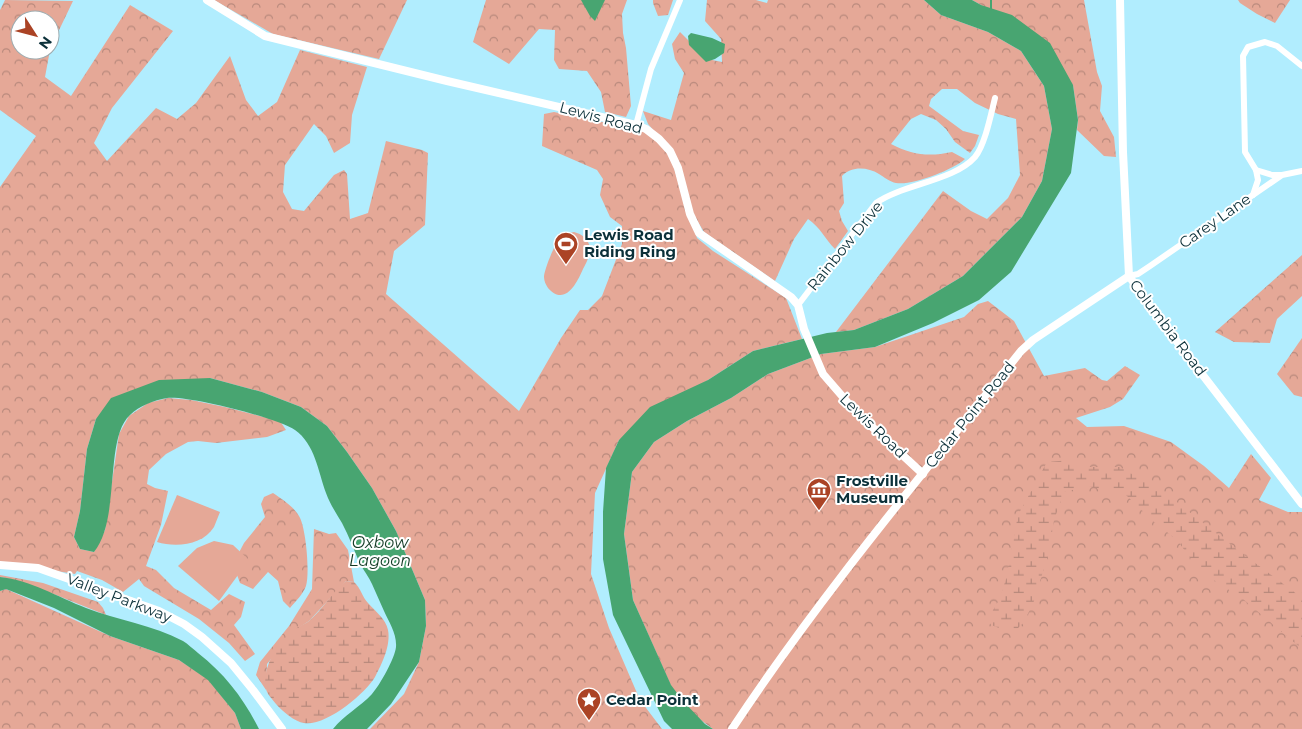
<svg xmlns="http://www.w3.org/2000/svg" width="1302" height="729" font-family="Montserrat,sans-serif">
	<style>
		.forest { fill: url(#forest-crowns) }
		.wetland { fill: url(#wetland-marsh) }
		.pitch { fill: #e5a897 }
		.water { fill: #48a571 }
		.lines { fill: none; stroke-linecap: round; stroke-linejoin: round }
		.stream { stroke: #48a571; stroke-width: 2 }
		.minor { stroke: #fff; stroke-width: 6 }
		.tertiary { stroke: #fff; stroke-width: 8 }
		.labels { text-anchor: middle; stroke-width: 4; stroke-linejoin: round; paint-order: stroke }
		.street-label { font-size: 15px; fill: #0b3039; stroke: #fff }
		.poi-label { font-size: 15px; font-weight: bold; fill: #0b3039; stroke: #fff; text-anchor: start }
		.water-label { font-size: 16px; font-style: italic; fill: #133a25; stroke: #fff }
	</style>
	<defs>
		<pattern id="forest-crowns" width="20" height="18" patternUnits="userSpaceOnUse" patternTransform="scale(1.25)"><rect width="20" height="18" fill="#e5a897"/><path d="M2 6a3 3 0 1 1 6 0M12 15a3 3 0 1 1 6 0" fill="none" stroke="#b8897c"/></pattern>
		<pattern id="wetland-marsh" width="20" height="14" patternUnits="userSpaceOnUse" patternTransform="scale(1.25)"><rect width="20" height="14" fill="#e5a897"/><path d="M1 5h8M5 5V1M11 12h8M15 12V8" fill="none" stroke="#b8897c"/></pattern>
	</defs>
	<rect width="100%" height="100%" fill="#b1edfe"/>
	<g class="forest">
		<path d="M5 0 73 1 50 49V20H20V50H50L45 77 71 96 130 5 173 31 112 108 94 143 107 161 156 108 177 119 196 103 230 56 246 100 258 116 277 102 300 50 367 67 352 115 350 143 334 153 326 136 314 124 285 165 283 192 292 209 304 211 334 175 344 170 347 174 350 219 368 213 386 141 422 150 428 153 425 225 394 251 386 294 519 411 561 338 580 310H588L602 296 622 244V226L610 217 600 195 603 179 597 170 542 146 544 114 554 112 631 128 649 133 670 156 697 238 713 251 786 298 802 339 753 351 708 380 619 440 595 493 591 574 609 628 640 700 662 729H370L404 694 419 662 426 626 425 600 396 531 372 488 347 452 327 426 301 407 262 392 210 378 96 419 87 449 80 511 74 537 80 549 94 552 105 530 119 434 129 416 148 403 168 398 191 400 225 407 280 421 286 430 267 437 216 443 198 441 188 442 166 454 149 470 147 484 155 488 168 491 161 525 146 566 156 570 174 588 211 610 229 594 245 602 241 617 234 625 255 654 245 661 229 643 199 619 144 586 139 579 123 592 102 580 77 571 75 574 0 562V187L36 136 0 110V10Z"/>
		<path d="M214 0H407L379 59 273 34Z"/>
		<path d="M486 0H627L622 14 623 33 626 48 631 106 626 117 605 112 601 92 587 71 559 69 554 60 555 30 539 29 509 64 473 42Z"/>
		<path d="M653 0H673L668 15 658 16 653 3Z"/>
		<path d="M707 0H756L767 3 768 0H924L941 15 988 32 1021 51 1044 86 1052 129 1042 181 1022 217 963 276 908 309 854 330 836 332 943 191 971 211 987 219 1008 198 1020 175 1016 119 998 114 975 103 957 89H942L931 99 929 106 963 131 979 135 975 146 970 153 955 142 946 129 936 120 921 114 911 119 891 144C912 155 929 157 952 152L965 159C953 170 911 186 896 183 890 182 884 177 879 174 867 167 852 166 842 176L844 203 839 211 842 221 848 231 835 249C825 239 820 227 808 219L794 239 775 281 704 232 692 212 676 156 648 124 643 111 671 120 684 73 675 59 672 44 680 32 707 59 722 62 721 39 705 21Z"/>
		<path d="M972 0H1084L1097 72 1102 86 1100 111 1114 137 1116 157 1104 156 1077 130 1078 120 1073 85 981 5Z"/>
		<path d="M1238 0H1290L1275 23 1257 14 1240 3Z"/>
		<path d="M1302 255V296L1277 319 1270 343 1234 342 1215 332Z"/>
		<path d="M988 301 1014 321 1044 376 1085 368 1102 380 1107 381 1125 366 1140 375 1123 399 1110 407 1076 418 1087 427 1124 426 1171 442 1204 466 1229 488 1251 454 1271 478 1259 500 1288 512H1302V729H713L679 704 633 600 624 534 632 472 654 442 687 421 731 398 768 374 821 354 875 347 964 317 978 304Z"/>
		<path d="M1302 338V397L1294 395 1277 374Z"/>
		<path d="M273 493C282 499 294 507 299 516 306 527 310 573 306 586 303 594 296 601 290 608L283 601 278 581 268 572 253 589 240 583 233 564 244 543 265 517 261 504 264 497Z"/>
		<path d="M314 529 329 534 336 533 348 550 354 582 346 581 309 621 294 631 267 664 266 690 256 675 260 662 289 626 312 589Z"/>
		<path d="M0 575 43 583 98 602 103 608 106 615 56 595 6 578 0 577Z"/>
		<path d="M6 589 110 636 179 660 208 679 235 713 241 729H0V591Z"/>
	</g>
	<g class="wetland">
		<path d="M1070 460 1081 467H1120L1164 492 1235 548 1302 598V649L1243 599 1200 571 1177 540 1153 521 1127 496 1089 486 1064 492 1054 520 1049 552 1033 604 1023 623 1013 633 991 625 988 619 999 600 1006 579 1018 515 1047 462Z"/>
		<path d="M346 581 354 582C361 588 362 597 368 603 375 611 386 619 388 630 391 645 382 664 375 677 365 694 325 727 304 723 295 722 282 711 276 704 273 700 267 694 266 689 262 666 277 644 294 630 299 626 306 624 310 620 324 608 332 592 346 581Z"/>
	</g>
	<g class="pitch">
		<path d="M574 232C582 234 588 239 590 247 591 255 586 263 583 269 577 283 565 307 548 288 546 285 544 281 544 277 544 270 555 243 560 238 564 234 568 233 574 232Z"/>
		<path d="M177 495 220 512C218 517 216 522 214 527 203 545 176 548 157 542Z"/>
		<path d="M214 541 233 545 249 560 219 601 178 566 197 548Z"/>
	</g>
	<g class="water">
		<path d="M581 0H605L595 21 590 16Z"/>
		<path d="M924 0H972L981 5 1012 15 1050 43 1073 85 1078 120 1071 173 1011 272 979 300 933 323 875 347 821 354 768 374 731 398 687 421 654 442 632 472 624 534 633 600 671 685 683 701 705 724 713 729H672L664 721 613 615 603 559V512L606 468 619 440 650 407 708 380 753 351 827 333 854 330 908 309 963 276 1022 217 1042 181 1052 129 1044 86 1021 51 988 32 941 15Z"/>
		<path d="M691 33 712 38 725 44 724 53 715 59 706 62 689 45 688 36Z"/>
		<path d="M210 378 262 392 301 407 327 426 347 452 372 488 396 531 425 600 426 626 419 662 391 704 367 729H333C344 715 360 707 372 694 380 685 395 658 396 647 397 634 389 622 384 611 380 602 376 593 372 584 369 577 364 571 360 564 354 550 349 536 342 523 336 513 330 504 326 493 318 471 315 444 295 430 278 418 187 395 167 398 154 400 139 406 130 415 104 438 121 519 94 552L80 549 74 537 80 511 87 449 96 419 111 398 159 380Z"/>
		<path d="M0 577C30 580 58 597 86 608 117 620 153 625 183 641 188 644 193 649 198 653 225 674 244 699 259 729H241L235 713 208 680 179 660 110 636 54 608 6 589 0 591Z"/>
	</g>
	<g class="lines">
		<path class="stream" d="M991 0V10"/>
		<g class="minor">
			<path d="M636 125 651 69 680 0"/>
			<path d="M1256 170 1272 175H1281"/>
			<path d="M1253 195 1258 180 1256 170 1245 152 1243 56 1248 47 1265 42 1277 46 1302 66"/>
			<path d="M1129 276 1138 274 1150 266 1282 175 1302 171"/>
			<path d="M798 305 876 203C903 184 954 181 975 157 985 145 991 114 995 98"/>
		</g>
		<g class="tertiary">
			<path d="M207 0 265 36 447 81 636 125 646 129 659 139 670 151 678 168 690 214 699 233 791 297 798 305 804 329 823 374 856 412 923 474"/>
			<path d="M1120 0 1123 152 1129 276 1155 313 1302 504"/>
			<path d="M0 565 38 568 159 611 184 624 202 637 231 663 253 690 282 729"/>
			<path d="M732 729C819 597 922 475 1021 351L1033 340 1129 276"/>
		</g>
	</g>
	<defs>
		<symbol id="stadium-pin" viewBox="-11 -11 22 30"><path d="M0 17L-7.5 6A9.5 9.5 0 1 1 7.5 6Z" fill="#ab4325" stroke="#fff"/><path d="M0-5a6.5 5 0 1 0 0 10a6.5 5 0 1 0 0-10ZM-3.5-1.8h7v3.6h-7Z" fill="#fff"/></symbol>
		<symbol id="museum-pin" viewBox="-11 -11 22 30"><path d="M0 17L-7.5 6A9.5 9.5 0 1 1 7.5 6Z" fill="#ab4325" stroke="#fff"/><path d="M0-6L6-3V-2H-6V-3ZM-5-1h2V3h-2ZM-1-1h2V3h-2ZM3-1h2V3H3ZM-6 4H6V6H-6Z" fill="#fff"/></symbol>
		<symbol id="sight-pin" viewBox="-11 -11 22 30"><path d="M0 17L-7.5 6A9.5 9.5 0 1 1 7.5 6Z" fill="#ab4325" stroke="#fff"/><path d="M0-6L1.8-2.2L6-1.7L2.9 1.2L3.7 5.4L0 3.3L-3.7 5.4L-2.9 1.2L-6-1.7L-1.8-2.2Z" fill="#fff"/></symbol>
	</defs>
	<g fill-rule="evenodd">
		<use href="#stadium-pin" x="552" y="230" width="28" height="38"/>
		<use href="#museum-pin" x="805" y="476" width="28" height="38"/>
		<use href="#sight-pin" x="575" y="686" width="28" height="38"/>
	</g>
	<g class="labels">
		<g class="street-label">
			<text transform="translate(601 118) rotate(15)" y="5">Lewis Road</text>
			<text transform="translate(1215 221) rotate(-35)" y="5">Carey Lane</text>
			<text transform="translate(845 246) rotate(-51)" y="5">Rainbow Drive</text>
			<text transform="translate(1168 328) rotate(53)" y="5">Columbia Road</text>
			<text transform="translate(970 415) rotate(-51)" y="5">Cedar Point Road</text>
			<text transform="translate(873 426) rotate(44)" y="5">Lewis Road</text>
			<text transform="translate(119 598) rotate(21)" y="5">Valley Parkway</text>
		</g>
		<g class="poi-label">
			<text x="584" y="240">Lewis Road<tspan x="584" dy="17">Riding Ring</tspan></text>
			<text x="836" y="486">Frostville<tspan x="836" dy="17">Museum</tspan></text>
			<text x="606" y="705">Cedar Point</text>
		</g>
		<g class="water-label">
			<text x="380" y="548">Oxbow<tspan x="380" dy="18">Lagoon</tspan></text>
		</g>
	</g>
	<g transform="translate(35 35) rotate(126)"><circle r="24" fill="#ffffff" stroke="#9dacb0"/>
	<path d="M0-4L9 19L0 12L-9 19Z" fill="#ab4325"/>
	<text y="-8" font-size="14" font-weight="bold" text-anchor="middle" fill="#0b3039">N</text>
	</g>
</svg>
